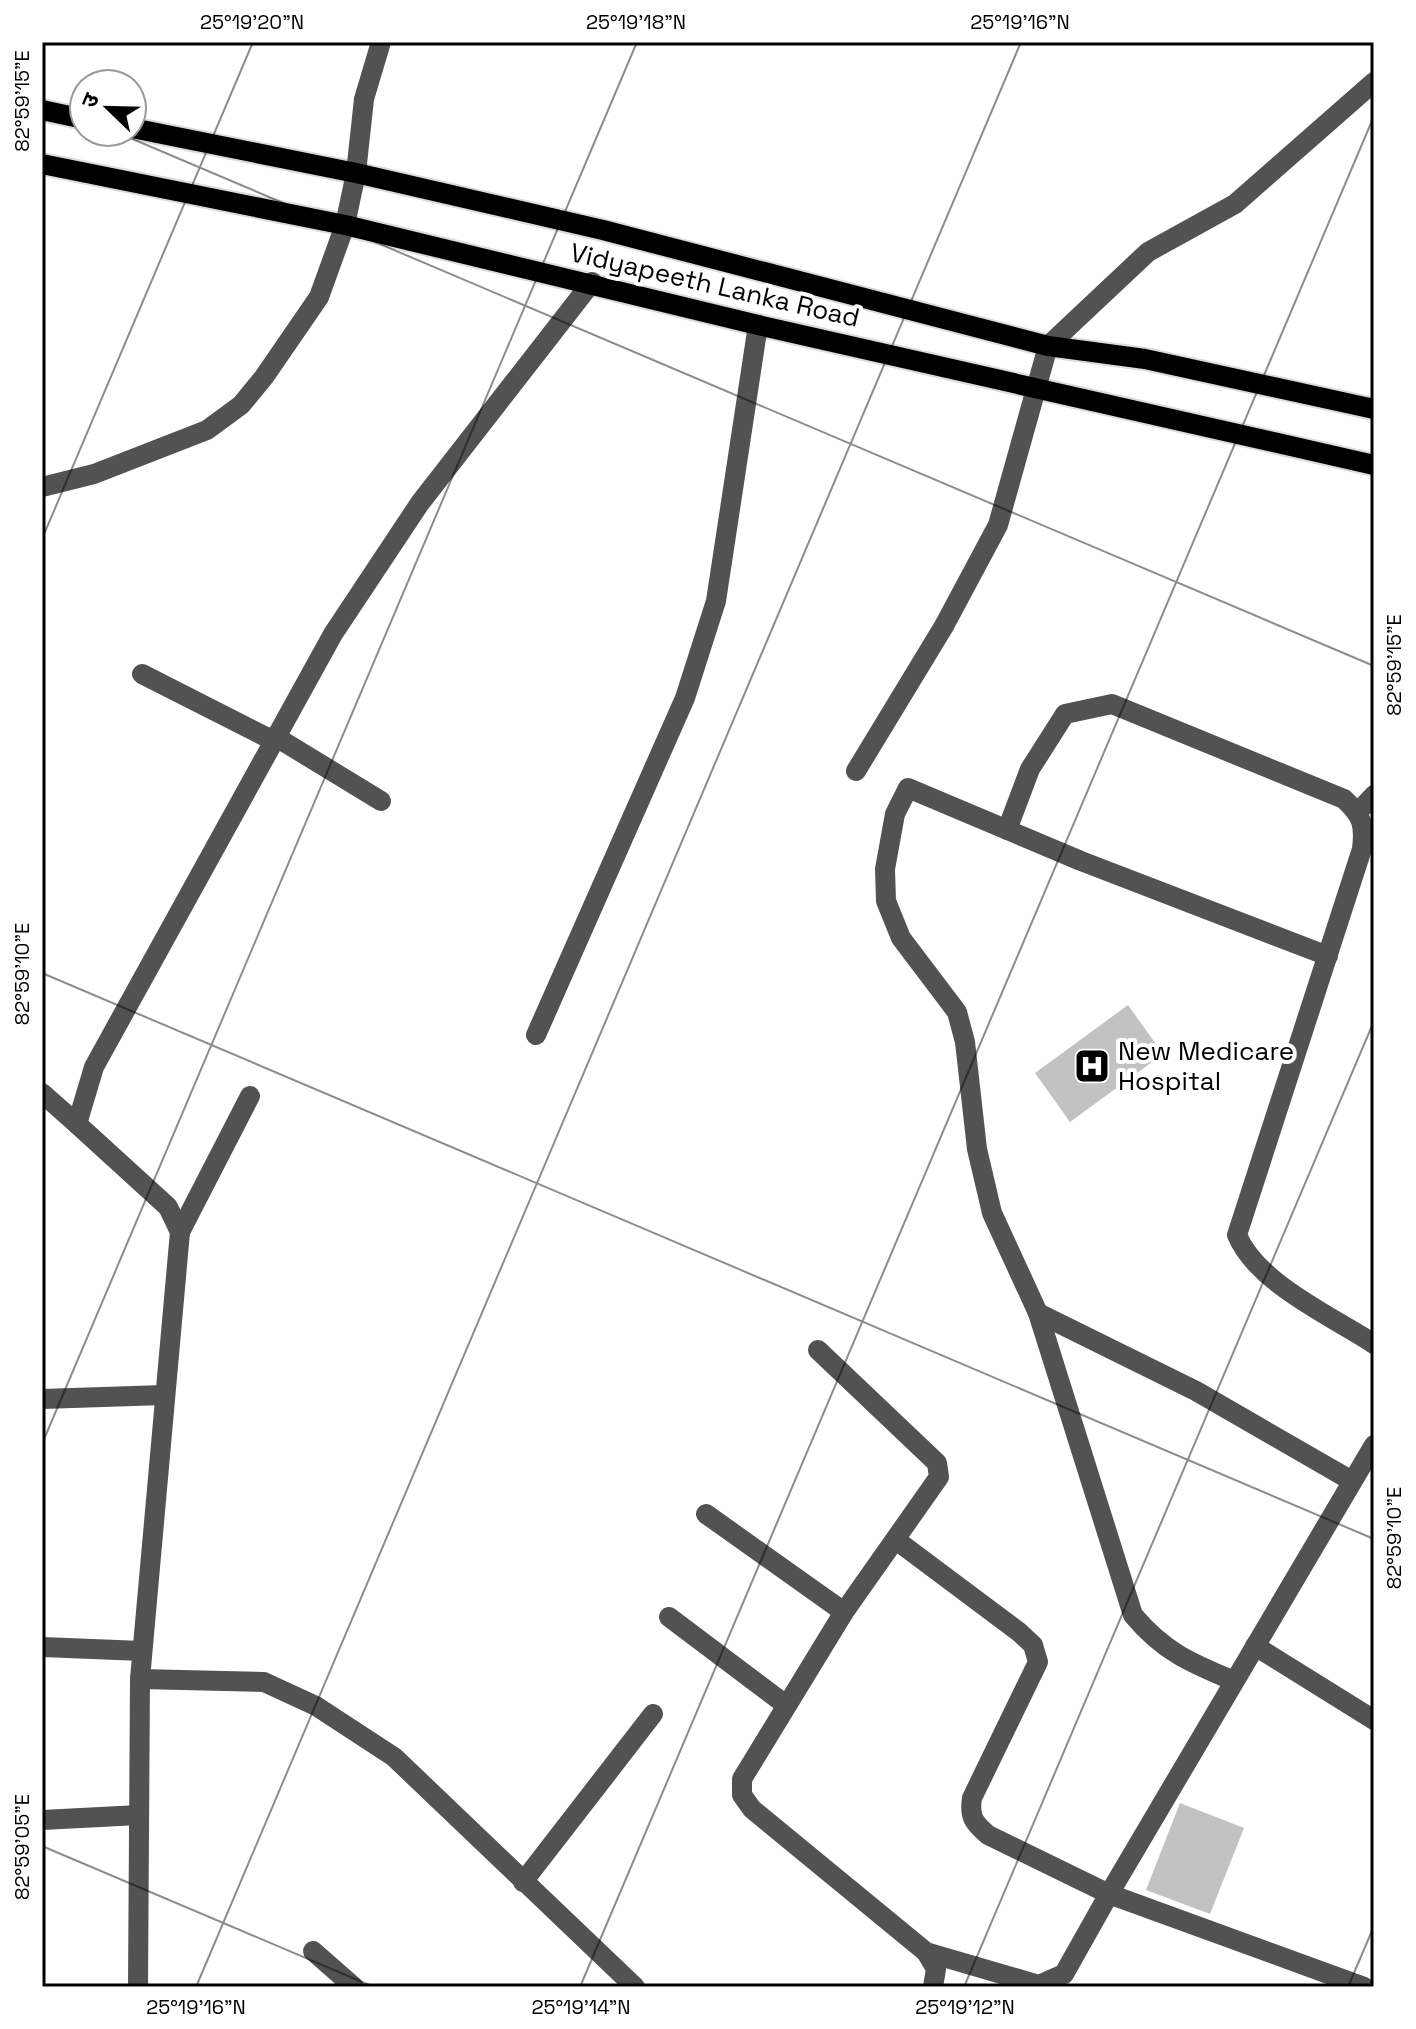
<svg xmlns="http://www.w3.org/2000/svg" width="1416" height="2029" font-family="'Space Grotesk','Noto Sans Devanagari',sans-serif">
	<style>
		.building { fill: #c2c2c2 }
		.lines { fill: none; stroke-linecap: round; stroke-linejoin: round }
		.major-casing { stroke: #dbdbdb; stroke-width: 24 }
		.minor { stroke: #525252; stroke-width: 20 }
		.major { stroke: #000; stroke-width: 20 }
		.ticks { fill: none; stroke: #000; stroke-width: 2; stroke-opacity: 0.45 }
		.labels { text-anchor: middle; stroke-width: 8; stroke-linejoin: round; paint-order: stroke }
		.street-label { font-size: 26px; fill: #000; stroke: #fff }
		.poi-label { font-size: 26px; fill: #000; stroke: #fff; text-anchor: start }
		.neatline { fill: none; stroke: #000; stroke-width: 3 }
		.ticks-label { font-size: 20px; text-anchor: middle; fill: #000 }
	</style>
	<rect width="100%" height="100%" fill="#fff"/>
	<g class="building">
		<path d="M1128 1005 1163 1054 1070 1122 1035 1073Z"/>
		<path d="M1180 1803 1244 1828 1210 1914 1146 1890Z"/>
	</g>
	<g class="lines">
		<defs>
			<g id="major">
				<path d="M42 110 84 119"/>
				<path d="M132 128 356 173 603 230 1048 346 1145 359 1374 409"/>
				<path d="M42 164 345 225 758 325 1374 465"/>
			</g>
		</defs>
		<use href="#major" class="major-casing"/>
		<g class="minor">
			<path d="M42 487 94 474 207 430 241 405 264 377 319 297 345 225 356 173 364 99 381 42"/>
			<path d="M142 674 274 741"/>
			<path d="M276 737 381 801"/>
			<path d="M856 771 944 626 998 525 1048 346 1148 252 1235 204 1374 82"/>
			<path d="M1358 812 1374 795"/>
			<path d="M1007 830 1030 769 1065 714 1112 704 1344 799C1362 816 1365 824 1362 849L1237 1235C1257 1283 1331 1316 1374 1344"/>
			<path d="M1328 956 1081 861 908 788 895 814 885 869 886 901 901 938 957 1012 965 1042 977 1149 992 1213 1038 1313 1196 1391 1352 1481"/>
			<path d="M536 1035 685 698 716 601 758 325"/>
			<path d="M42 1093 77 1124"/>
			<path d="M180 1232 250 1096"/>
			<path d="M1038 1313 1133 1615C1164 1652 1191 1663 1234 1681"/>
			<path d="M818 1350 937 1463 939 1477 844 1612 742 1779V1795L752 1809 926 1952 936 1969 933 1987"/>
			<path d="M42 1399 164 1395"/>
			<path d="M706 1514 844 1612"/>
			<path d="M896 1540 1019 1632 1033 1645 1038 1662 972 1798C969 1817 974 1823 988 1835L1109 1894 1064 1974 1039 1985 926 1952"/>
			<path d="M669 1617 786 1705"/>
			<path d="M1255 1646 1374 1720"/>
			<path d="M42 1647 142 1651"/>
			<path d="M140 1679 264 1682 316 1706 394 1757 635 1987"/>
			<path d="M42 1820 139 1815"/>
			<path d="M523 1882 653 1714"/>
			<path d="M313 1951 354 1987"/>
			<path d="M138 1987 140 1679 180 1232 168 1207 77 1124 94 1067 333 634 420 503 592 282"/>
			<path d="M1364 1987 1109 1894 1374 1445"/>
		</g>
		<use href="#major" class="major"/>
	</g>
	<path class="ticks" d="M42 100 84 118M116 132 1374 666M42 539 253 42M42 973 1374 1539M42 1444 637 42M42 1846 374 1987M196 1987 1021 42M580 1987 1374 116M964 1987 1374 1021M1348 1987 1374 1926"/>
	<defs>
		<symbol id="hospital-square" viewBox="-11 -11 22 22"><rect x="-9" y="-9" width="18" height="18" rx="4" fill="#000" stroke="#fff"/><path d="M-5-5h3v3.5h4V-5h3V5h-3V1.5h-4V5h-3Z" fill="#fff"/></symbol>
	</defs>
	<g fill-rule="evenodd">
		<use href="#hospital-square" x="1072" y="1046" width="40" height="40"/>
	</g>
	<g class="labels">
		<g class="street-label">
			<text transform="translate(715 285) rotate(13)" y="9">Vidyapeeth Lanka Road</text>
		</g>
		<g class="poi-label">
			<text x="1118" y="1060">New Medicare<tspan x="1118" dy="30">Hospital</tspan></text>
		</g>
	</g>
	<rect width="1416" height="2029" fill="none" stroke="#ffffff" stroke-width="88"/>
	<g transform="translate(108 108) rotate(293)"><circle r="38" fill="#ffffff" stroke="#999999" stroke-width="2"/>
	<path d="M0-6L14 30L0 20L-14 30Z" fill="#000000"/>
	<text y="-12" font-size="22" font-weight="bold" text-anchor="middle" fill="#000000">उ</text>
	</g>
	<rect x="44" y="44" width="1328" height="1941" class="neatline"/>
	<g class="ticks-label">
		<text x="252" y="29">25°19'20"N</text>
		<text x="636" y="29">25°19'18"N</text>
		<text x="1020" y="29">25°19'16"N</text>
		<text transform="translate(22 101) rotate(-90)" y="7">82°59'15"E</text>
		<text transform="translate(1394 665) rotate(-90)" y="7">82°59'15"E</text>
		<text transform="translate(22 974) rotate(-90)" y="7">82°59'10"E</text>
		<text transform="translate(1394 1538) rotate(-90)" y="7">82°59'10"E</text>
		<text transform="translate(22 1847) rotate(-90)" y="7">82°59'05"E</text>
		<text x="196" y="2014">25°19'16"N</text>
		<text x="581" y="2014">25°19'14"N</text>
		<text x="965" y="2014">25°19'12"N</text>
	</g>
</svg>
